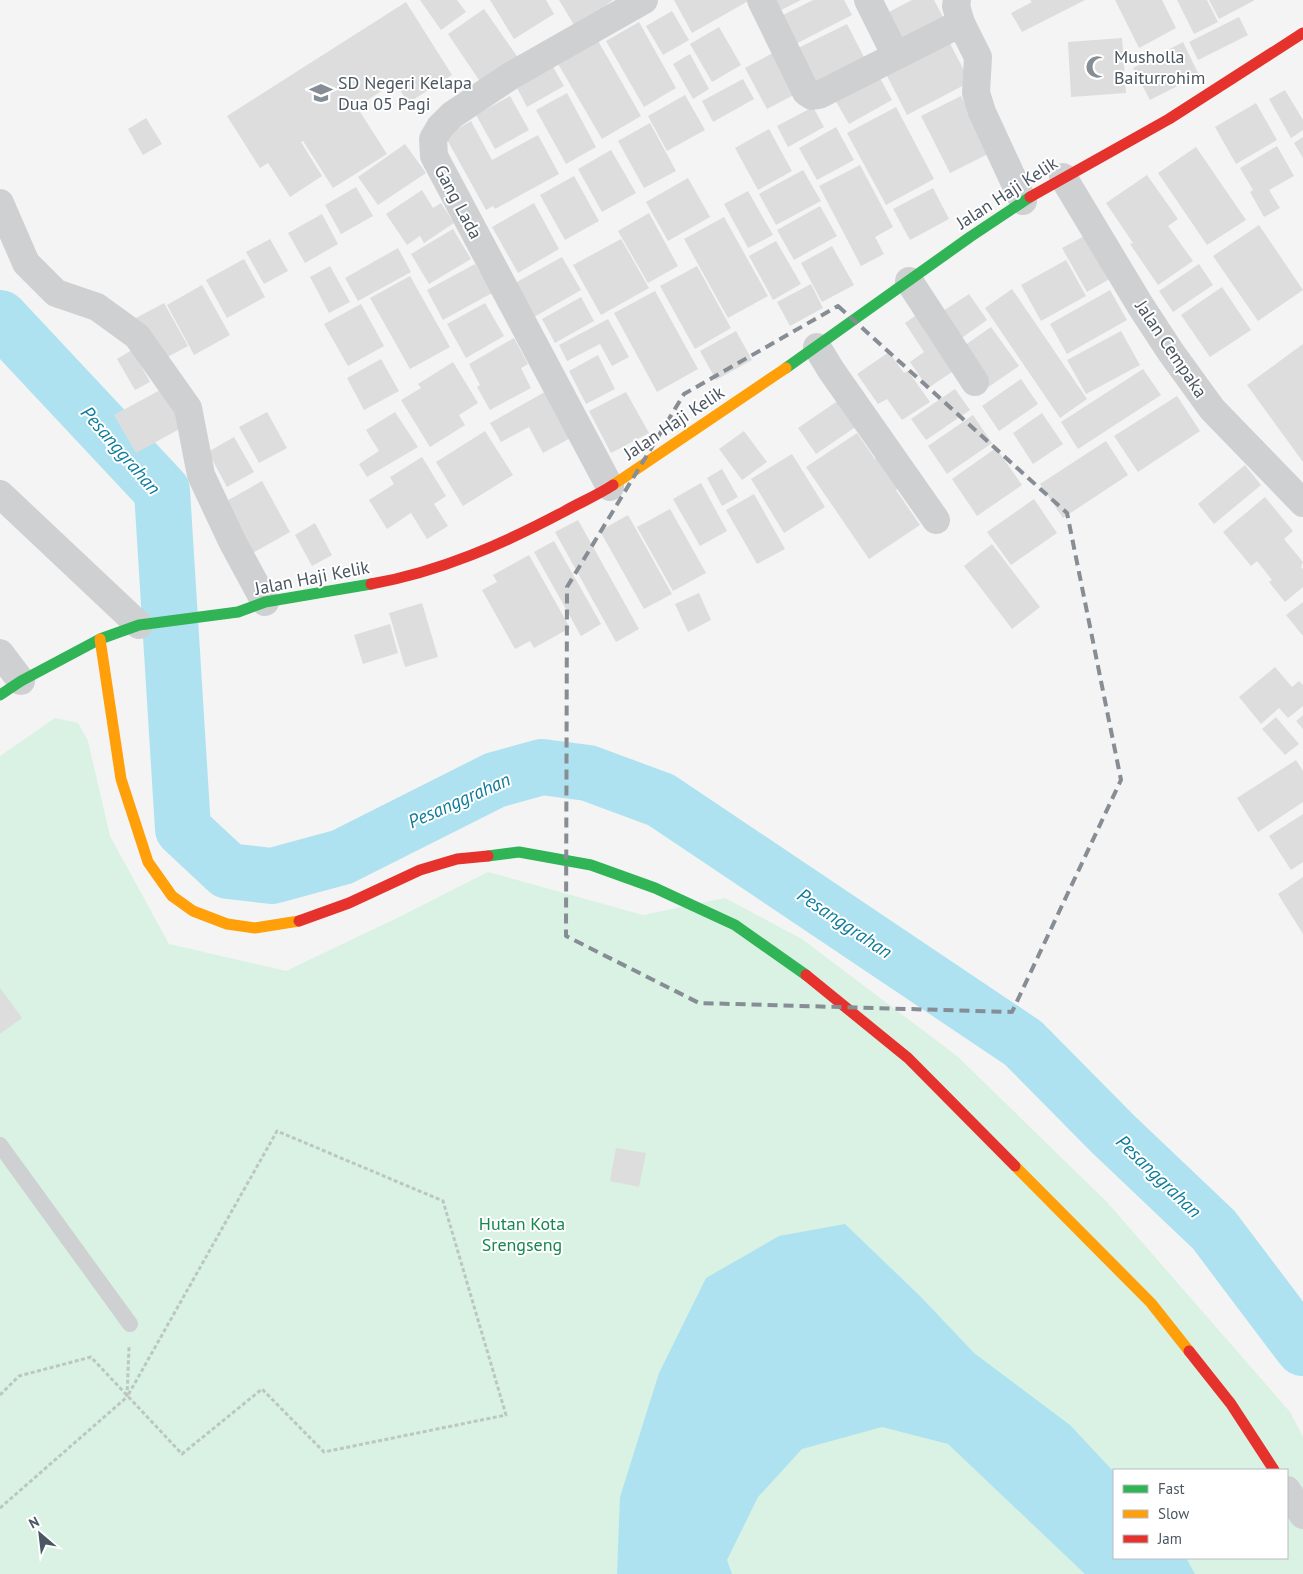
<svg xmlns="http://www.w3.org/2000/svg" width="1303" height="1574" font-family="'PT Sans',sans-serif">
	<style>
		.green { fill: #d9f2e3; fill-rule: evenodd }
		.water { fill: #aee2f0 }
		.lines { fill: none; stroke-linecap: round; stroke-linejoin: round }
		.river { stroke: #aee2f0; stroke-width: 56 }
		.building { fill: #ddddde }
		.path { stroke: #bcc7c4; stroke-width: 3; stroke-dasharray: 4 2.5; stroke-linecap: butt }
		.lane { stroke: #ced0d2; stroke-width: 16 }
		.street { stroke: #ced0d2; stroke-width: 28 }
		.fast { stroke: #30b455; stroke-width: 11 }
		.slow { stroke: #ff9f0a; stroke-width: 11 }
		.jam { stroke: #e5322d; stroke-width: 11 }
		.marked { fill: none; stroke: #868d94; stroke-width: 4; stroke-dasharray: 10 6; stroke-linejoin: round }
		.labels { text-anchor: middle; stroke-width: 4; stroke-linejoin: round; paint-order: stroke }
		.poi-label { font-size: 18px; fill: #4a5661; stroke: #fff; text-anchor: start }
		.street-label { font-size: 18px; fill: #4a5661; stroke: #fff }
		.park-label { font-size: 18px; fill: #17864f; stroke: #fff }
		.water-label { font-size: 19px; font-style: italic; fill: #0c7c9b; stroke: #fff }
	</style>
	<rect width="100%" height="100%" fill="#f4f4f4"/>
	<path class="green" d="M55 718 78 723 88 741 110 836 169 944 286 971 397 918 488 872 643 915 725 898 802 939 957 1056 1107 1202 1290 1412 1303 1437V1574H0V756ZM1114 1470H1287V1558H1114Z"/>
	<path class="water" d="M845 1224 921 1297 974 1353 1070 1425 1114 1472V1558H1186L1195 1574H1085L948 1444 882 1427 802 1449 758 1497 727 1560 732 1574H617L620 1497 659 1373 706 1278 779 1236Z"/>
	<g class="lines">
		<path class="river" d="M0 318 162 491 183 829 228 871 272 876 342 857 495 780 542 767 588 773 661 800 1023 1043 1113 1134 1214 1230 1303 1348"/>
	</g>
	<g class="building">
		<path d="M420 0H457L466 12 441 30Z"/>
		<path d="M490 0H546L554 14 514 39Z"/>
		<path d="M559 0H613L606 5 609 10 577 30Z"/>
		<path d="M674 0H750L692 33Z"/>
		<path d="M768 0H801L775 13Z"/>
		<path d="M813 0H844L852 15 786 49 771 21Z"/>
		<path d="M912 0H934L946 23 899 47 883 15Z"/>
		<path d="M1030 0H1085L1022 32 1011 13 1032 2Z"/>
		<path d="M1115 0H1162L1176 28 1139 48Z"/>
		<path d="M1177 0H1207L1218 22 1194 34Z"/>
		<path d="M1209 0H1255L1219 19Z"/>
		<path d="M406 2 452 75 408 103 395 82 357 107 387 154 333 188 303 141 301 142 322 176 290 197 268 163 260 168 227 116Z"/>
		<path d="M484 9 519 59 481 83 448 34Z"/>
		<path d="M672 11 689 40 663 55 646 26Z"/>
		<path d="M1239 17 1248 35 1198 60 1189 42Z"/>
		<path d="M639 22 676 88 644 107 606 41Z"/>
		<path d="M847 24 867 63 809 91 790 52Z"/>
		<path d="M719 27 741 65 712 82 690 44Z"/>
		<path d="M945 34 970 82 907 115 882 66Z"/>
		<path d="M1122 38 1126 93 1071 97 1068 42Z"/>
		<path d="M597 39 641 116 602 139 557 62Z"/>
		<path d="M1183 42 1199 75 1150 100 1133 68Z"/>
		<path d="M780 49 803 90 767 109 745 68Z"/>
		<path d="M690 54 709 89 693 99 673 64Z"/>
		<path d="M550 62 564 86 527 107 514 82Z"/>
		<path d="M875 69 892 100 849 124 831 93Z"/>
		<path d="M743 79 754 99 713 122 702 101Z"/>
		<path d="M1285 90 1303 120V130L1291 138 1269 99Z"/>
		<path d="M567 93 596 147 566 164 536 110Z"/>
		<path d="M685 95 705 130 667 151 648 116Z"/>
		<path d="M510 96 529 130 495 149 476 115Z"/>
		<path d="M961 96 990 153 950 173 921 116Z"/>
		<path d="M1256 103 1277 140 1236 164 1215 127Z"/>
		<path d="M813 107 824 127 788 147 777 126Z"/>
		<path d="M896 107 934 179 886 205 847 133Z"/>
		<path d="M146 118 162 144 143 155 128 129Z"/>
		<path d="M471 121 492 160 538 135 559 174 495 209 493 206 486 210 445 136Z"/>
		<path d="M650 123 676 171 644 188 618 141Z"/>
		<path d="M836 127 854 160 817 180 799 148Z"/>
		<path d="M769 129 792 171 758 190 735 148Z"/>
		<path d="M1303 137V158L1294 143Z"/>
		<path d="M405 144 426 173 378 205 358 177Z"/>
		<path d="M1277 146 1294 176 1269 190 1280 208 1264 217 1250 192 1253 190 1240 168Z"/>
		<path d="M1196 147 1246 220 1207 245 1158 173Z"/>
		<path d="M611 150 636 193 602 212 578 169Z"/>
		<path d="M860 165 893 227 875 237 884 254 861 266 819 186Z"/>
		<path d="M803 170 821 201 776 225 759 194Z"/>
		<path d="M1147 175 1178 219 1168 226 1193 261 1158 285 1130 244 1133 243 1106 203Z"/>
		<path d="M574 176 599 221 565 240 540 195Z"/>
		<path d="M688 178 710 217 668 241 646 202Z"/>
		<path d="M356 187 373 216 341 234 325 205Z"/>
		<path d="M933 188 949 219 910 240 893 209Z"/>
		<path d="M422 190 433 208 441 203 454 223 424 243 420 236 407 245 386 214Z"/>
		<path d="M748 191 773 235 748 248 724 204Z"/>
		<path d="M534 203 559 249 518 273 492 227Z"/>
		<path d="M820 206 837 236 794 260 777 230Z"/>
		<path d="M649 213 678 266 648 283 618 231Z"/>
		<path d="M322 214 338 244 305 263 288 233Z"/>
		<path d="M724 217 768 296 728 318 684 239Z"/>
		<path d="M1259 225 1303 290 1258 321 1213 256Z"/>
		<path d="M453 229 471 259 429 284 411 254Z"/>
		<path d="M1088 234 1113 277 1087 292 1062 248Z"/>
		<path d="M270 239 288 271 264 284 246 252Z"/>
		<path d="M621 239 649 288 601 315 573 265Z"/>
		<path d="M776 241 801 284 773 300 749 256Z"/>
		<path d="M832 246 854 285 822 302 801 263Z"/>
		<path d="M398 248 411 272 358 301 345 278Z"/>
		<path d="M562 257 581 290 534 317 515 283Z"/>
		<path d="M244 259 265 297 227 318 206 280Z"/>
		<path d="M1066 260 1086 296 1041 321 1021 285Z"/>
		<path d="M475 264 492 293 443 320 427 290Z"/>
		<path d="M1199 264 1213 285 1173 312 1159 291Z"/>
		<path d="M330 266 350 302 329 313 310 277Z"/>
		<path d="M697 266 731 328 695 349 660 286Z"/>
		<path d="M410 276 450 347 410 369 370 298Z"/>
		<path d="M811 284 823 308 790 326 777 302Z"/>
		<path d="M202 285 230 335 194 355 167 305Z"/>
		<path d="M1222 287 1251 330 1210 357 1181 315Z"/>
		<path d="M1012 289 1087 399 1060 418 985 308Z"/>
		<path d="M1110 290 1127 320 1067 354 1050 324Z"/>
		<path d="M655 291 698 369 657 392 614 313Z"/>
		<path d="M969 294 987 320 956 342 937 315Z"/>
		<path d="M581 297 594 321 555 343 542 319Z"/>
		<path d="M164 303 188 346 160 361 136 318Z"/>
		<path d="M485 303 504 336 466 358 447 324Z"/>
		<path d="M361 304 384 346 348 366 324 324Z"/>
		<path d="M925 309 958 368 928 388 910 362 924 352 905 323Z"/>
		<path d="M608 319 629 357 612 366 600 344 567 361 559 345Z"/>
		<path d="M991 327 1019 366 984 390 958 350Z"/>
		<path d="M736 331 752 360 716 380 700 351Z"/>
		<path d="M1121 331 1140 365 1086 394 1067 360Z"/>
		<path d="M514 338 528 364 521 368 531 388 490 410 477 387 480 385 469 364Z"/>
		<path d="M1303 344V462L1247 385Z"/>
		<path d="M132 350 150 382 135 390 117 359Z"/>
		<path d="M889 352 904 373 908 371 930 402 902 420 887 399 878 404 857 374Z"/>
		<path d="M598 355 615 389 586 404 569 371Z"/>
		<path d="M381 359 399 391 364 410 347 378Z"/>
		<path d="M453 362 478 403 459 415 465 425 430 447 401 400 421 388 418 384Z"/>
		<path d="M1143 369 1161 395 1078 449 1061 422Z"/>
		<path d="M1021 379 1038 404 999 431 982 406Z"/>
		<path d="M162 389 183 427 136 453 114 415Z"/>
		<path d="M550 389 576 435 543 453 529 427 501 442 490 423Z"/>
		<path d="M955 389 970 410 926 440 911 419Z"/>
		<path d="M626 392 649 433 611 453 589 411Z"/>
		<path d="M1177 396 1200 431 1138 472 1114 436Z"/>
		<path d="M839 400 857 426 816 454 798 428Z"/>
		<path d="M267 412 287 448 259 463 239 427Z"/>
		<path d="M395 412 418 447 367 477 359 464 379 451 366 430Z"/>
		<path d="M1042 413 1063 444 1033 464 1013 433Z"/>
		<path d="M973 415 992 443 947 474 928 446Z"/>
		<path d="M485 431 513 475 463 506 436 462Z"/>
		<path d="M744 431 767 462 742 480 719 449Z"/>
		<path d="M857 433 875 459 887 450 908 481 896 490 920 525 869 559 806 467Z"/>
		<path d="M234 437 254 472 227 487 208 452Z"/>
		<path d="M1106 441 1128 475 1063 518 1040 484Z"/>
		<path d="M996 448 1022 485 977 516 952 479Z"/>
		<path d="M792 454 825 507 784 533 751 479Z"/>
		<path d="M422 457 446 496 434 504 448 526 427 539 411 513 387 529 369 500 394 484 390 477Z"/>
		<path d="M1245 465 1261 485 1214 524 1198 504Z"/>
		<path d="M722 469 738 497 722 506 707 478Z"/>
		<path d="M262 481 290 532 251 554 223 503Z"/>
		<path d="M701 483 727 531 700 546 673 499Z"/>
		<path d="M754 494 785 549 757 564 726 510Z"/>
		<path d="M1265 497 1293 531 1284 539 1303 562 1301 567 1303 569V587L1285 602 1269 582 1272 580 1257 561 1251 566 1223 532Z"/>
		<path d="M1034 499 1057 533 1011 565 987 532Z"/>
		<path d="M670 509 706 573 673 591 637 527Z"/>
		<path d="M628 515 672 594 644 609 600 531Z"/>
		<path d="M578 520 639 629 616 642 555 532Z"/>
		<path d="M315 523 332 555 312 566 295 535Z"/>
		<path d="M554 541 601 624 581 636 534 552Z"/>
		<path d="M992 544 1040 607 1012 629 964 566Z"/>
		<path d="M529 555 570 628 534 648 530 641 515 649 482 590 497 582 493 575Z"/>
		<path d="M699 593 711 620 688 632 675 604Z"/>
		<path d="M1303 602V636L1286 615Z"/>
		<path d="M422 603 438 657 405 667 389 613Z"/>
		<path d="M390 624 398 653 363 664 354 635Z"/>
		<path d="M1275 667 1292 687 1299 681 1303 685V706L1288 718 1279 708 1261 724 1239 697Z"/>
		<path d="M1303 715V729L1296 721Z"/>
		<path d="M1276 717 1299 744 1285 755 1262 729Z"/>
		<path d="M1296 760 1303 771V802L1258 832 1237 798Z"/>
		<path d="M1303 814V862L1291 870 1269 836Z"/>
		<path d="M1303 877V934L1278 894Z"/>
		<path d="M0 988 22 1018 0 1034Z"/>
		<path d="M616 1148 646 1153 639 1187 610 1181Z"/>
	</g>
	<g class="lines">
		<g class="path">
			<path d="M0 1395 19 1376 91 1357 182 1454 262 1389 324 1452 506 1415 443 1201 277 1131 127 1397"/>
			<path d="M0 1508 127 1397 129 1347"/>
		</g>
		<path class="lane" d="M0 1145 130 1324"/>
		<g class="street">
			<path d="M761 0 806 92 812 96 819 95 961 23"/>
			<path d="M868 0 896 56"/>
			<path d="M957 0 956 6 961 23 978 57 976 93 982 112 1023 201"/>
			<path d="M1063 177 1140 305 1170 351 1212 409 1303 503"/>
			<path d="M0 203 26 263 56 293 97 307 137 336 188 408 201 475 232 541 265 602"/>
			<path d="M909 281 975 382"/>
			<path d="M817 347 831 370 936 520"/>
			<path d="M610 487 434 156 433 139 440 127 452 115 512 75 644 0"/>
			<path d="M0 494 139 625"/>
			<path d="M0 653 21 681"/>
			<path d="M1287 1490 1303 1515"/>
		</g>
		<g class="fast">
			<path d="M786 368 970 237 1030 197"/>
			<path d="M0 695 21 681 100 639 139 625 238 612 265 602 371 584"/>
			<path d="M488 856 519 852 591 865 655 888 735 925 806 975"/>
		</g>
		<g class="slow">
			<path d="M613 485 786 368"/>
			<path d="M100 639 121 779 148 862 172 896 193 911 227 924 255 928 299 921"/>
			<path d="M1015 1166 1151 1303 1189 1351"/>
		</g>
		<g class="jam">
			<path d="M1030 197 1169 119 1303 33"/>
			<path d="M371 584C440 572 505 543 565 511 581 502 598 495 613 485"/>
			<path d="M299 921 349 903 420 870 457 859 488 856"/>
			<path d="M806 975 908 1058 1015 1166"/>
			<path d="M1189 1351 1231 1404 1274 1470"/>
		</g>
	</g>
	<path class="marked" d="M838 306 1067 513 1121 780 1012 1012 699 1003 566 936 567 587 684 394Z"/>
	<defs>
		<symbol id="mosque-bare" viewBox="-9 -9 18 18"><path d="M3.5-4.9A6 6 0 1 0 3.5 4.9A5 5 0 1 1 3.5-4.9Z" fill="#868d94" stroke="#fff" stroke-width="2.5" paint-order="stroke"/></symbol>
		<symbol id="school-bare" viewBox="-9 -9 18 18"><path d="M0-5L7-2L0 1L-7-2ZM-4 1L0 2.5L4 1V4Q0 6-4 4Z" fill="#868d94" stroke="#fff" stroke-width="2.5" paint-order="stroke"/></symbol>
	</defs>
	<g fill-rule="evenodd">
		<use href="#mosque-bare" x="1081" y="51" width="32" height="32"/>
		<use href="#school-bare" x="305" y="77" width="32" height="32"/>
	</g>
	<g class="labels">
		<g class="poi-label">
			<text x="1114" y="63">Musholla<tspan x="1114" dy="21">Baiturrohim</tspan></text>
			<text x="338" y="89">SD Negeri Kelapa<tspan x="338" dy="21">Dua 05 Pagi</tspan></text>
		</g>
		<g class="street-label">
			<text transform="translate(1007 193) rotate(-33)" y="6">Jalan Haji Kelik</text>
			<text transform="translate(458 202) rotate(62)" y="6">Gang Lada</text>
			<text transform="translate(1171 349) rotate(56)" y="6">Jalan Cempaka</text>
			<text transform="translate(674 423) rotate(-34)" y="6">Jalan Haji Kelik</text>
			<text transform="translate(312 578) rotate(-11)" y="6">Jalan Haji Kelik</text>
		</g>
		<g class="park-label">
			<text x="522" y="1230">Hutan Kota<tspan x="522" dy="21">Srengseng</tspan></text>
		</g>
		<g class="water-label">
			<text transform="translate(121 450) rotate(49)" y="7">Pesanggrahan</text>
			<text transform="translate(459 800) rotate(-24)" y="7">Pesanggrahan</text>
			<text transform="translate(845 923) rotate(34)" y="7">Pesanggrahan</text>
			<text transform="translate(1159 1176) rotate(44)" y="7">Pesanggrahan</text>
		</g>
	</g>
	<rect x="1113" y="1469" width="175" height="90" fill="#ffffff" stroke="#b7bbc0"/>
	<rect x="1123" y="1485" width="25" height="8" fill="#30b455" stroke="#b7bbc0"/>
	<text x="1158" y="1494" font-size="15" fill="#4a5661">Fast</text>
	<rect x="1123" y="1510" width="25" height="8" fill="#ff9f0a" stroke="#b7bbc0"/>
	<text x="1158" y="1519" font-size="15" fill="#4a5661">Slow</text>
	<rect x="1123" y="1535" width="25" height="8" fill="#e5322d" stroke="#b7bbc0"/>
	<text x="1158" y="1544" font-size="15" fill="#4a5661">Jam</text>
	<g transform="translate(40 1534) rotate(332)" stroke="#ffffff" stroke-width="4" paint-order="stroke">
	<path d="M0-4L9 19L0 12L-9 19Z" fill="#4a5661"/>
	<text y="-8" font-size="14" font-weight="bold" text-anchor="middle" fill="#4a5661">N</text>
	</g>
</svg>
